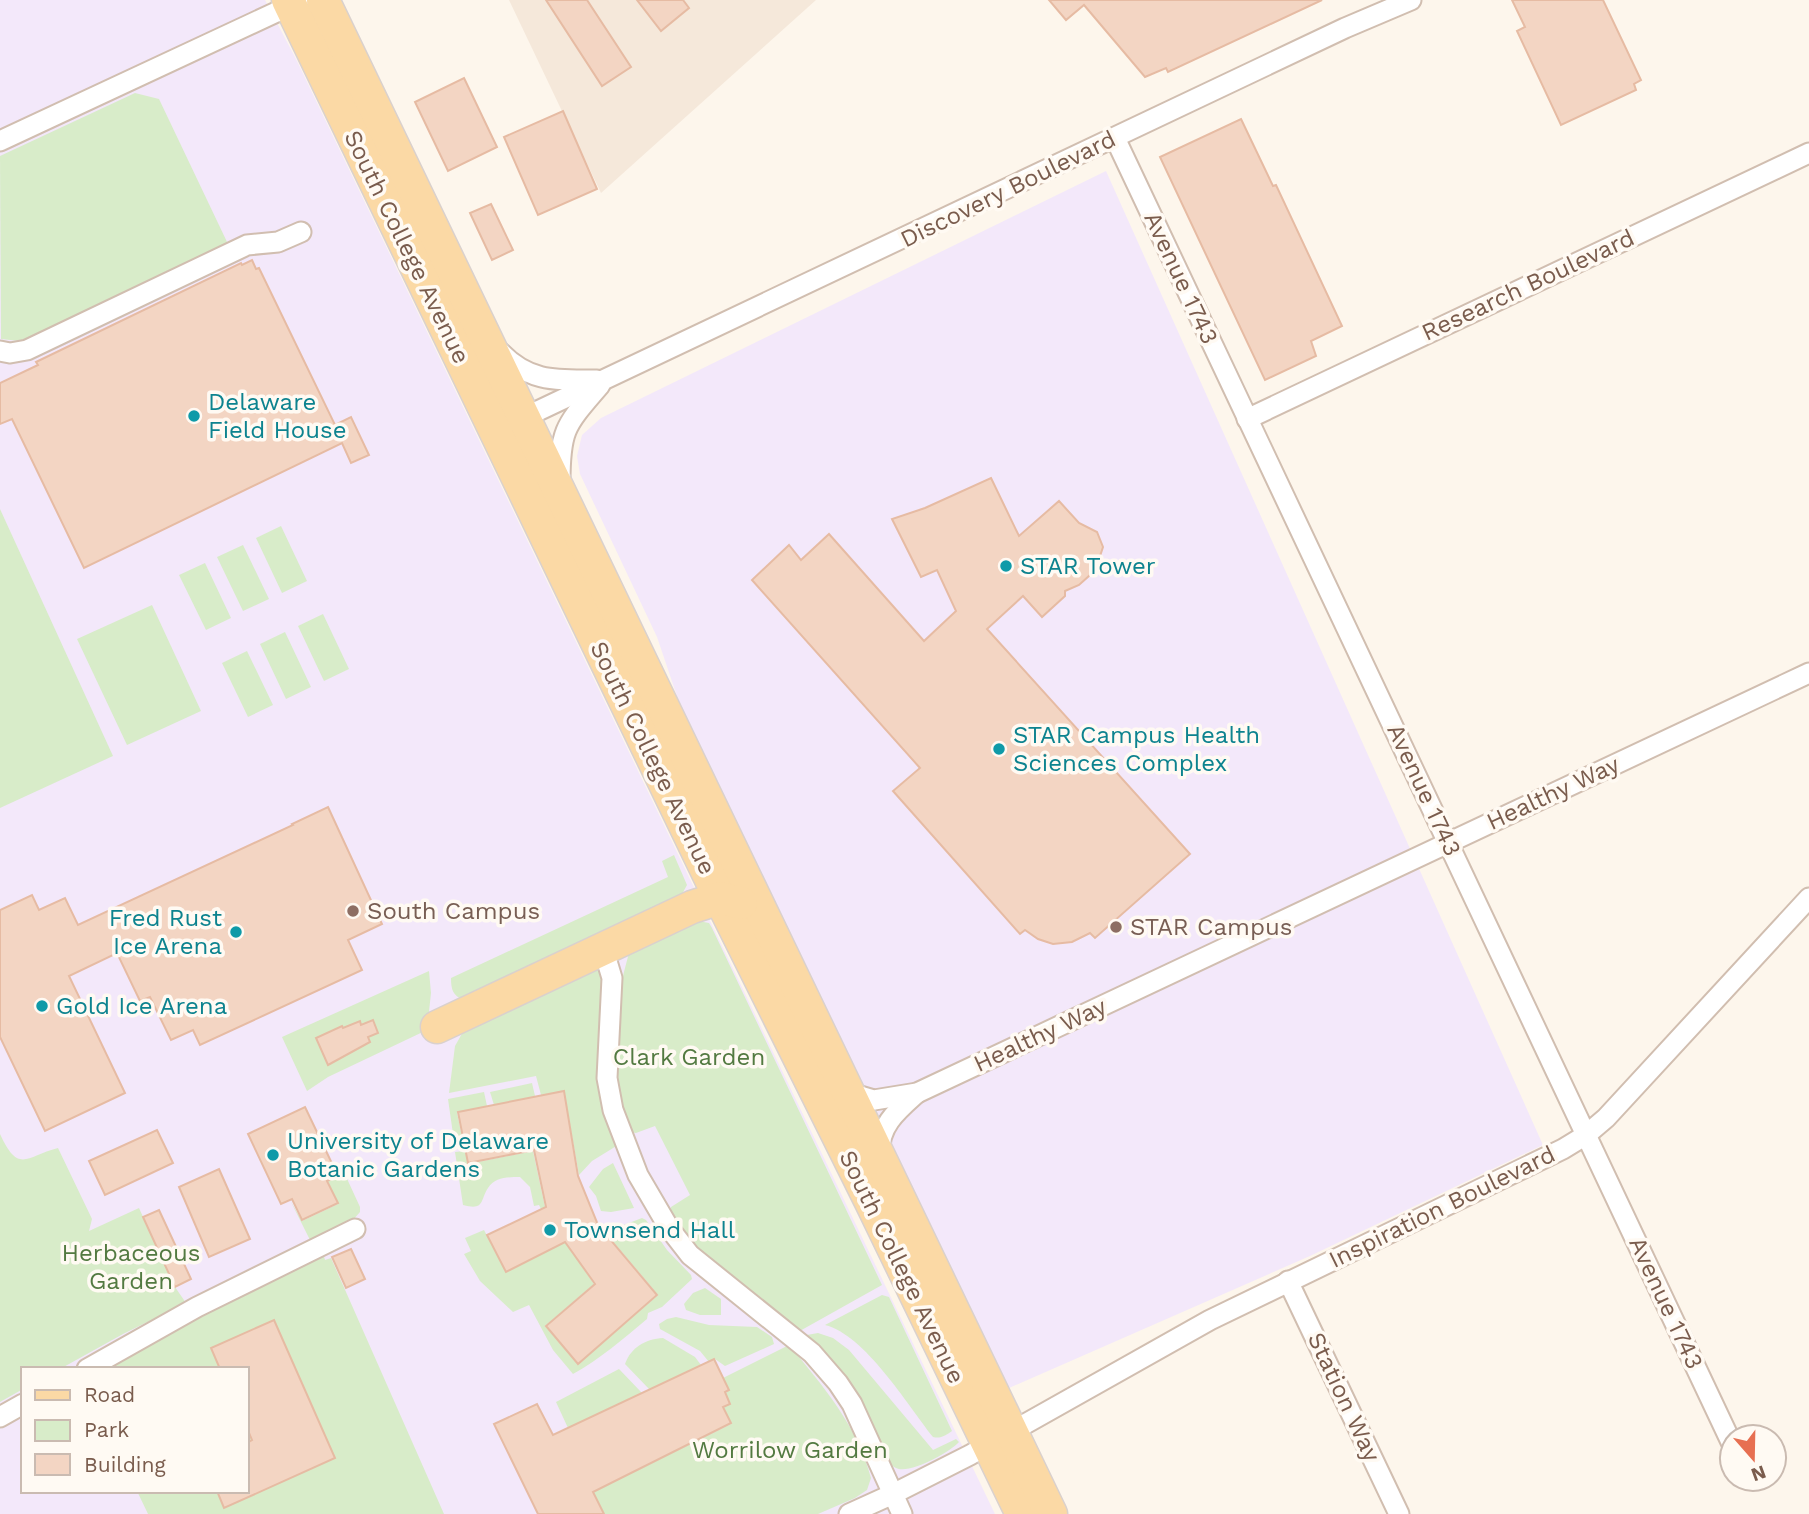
<svg xmlns="http://www.w3.org/2000/svg" width="1809" height="1514" font-family="'Work Sans',sans-serif">
	<style>
		.residential { fill: #f5e8da }
		.education { fill: #f3e8fa; fill-rule: evenodd }
		.green { fill: #d8ecc9 }
		.building { fill: #f3d5c3; stroke: #e6bba3; stroke-width: 2 }
		.lines { fill: none; stroke-linecap: round; stroke-linejoin: round }
		.street-casing { stroke: #d1beb0; stroke-width: 23 }
		.primary-casing { stroke: #dad1cd; stroke-width: 35 }
		.street { stroke: #fff; stroke-width: 19 }
		.primary { stroke: #fbd9a5; stroke-width: 32 }
		.culture-dot { fill: #0f9aa8; stroke: #fffaf3; stroke-width: 2.5 }
		.education-dot { fill: #8d6e63; stroke: #fffaf3; stroke-width: 2.5 }
		.labels { text-anchor: middle; stroke-width: 7; stroke-linejoin: round; paint-order: stroke }
		.street-label { font-size: 24px; fill: #7a5c4d; stroke: #fffaf3 }
		.culture-label { font-size: 24px; fill: #0d838f; stroke: #fffaf3; text-anchor: start }
		.education-label { font-size: 24px; fill: #785e54; stroke: #fffaf3; text-anchor: start }
		.park-label { font-size: 24px; fill: #537a41; stroke: #fffaf3 }
	</style>
	<rect width="100%" height="100%" fill="#fdf6ec"/>
	<path class="residential" d="M509 0H816L601 193Z"/>
	<g class="education">
		<path d="M0 0H265L297 61 995 1514H0ZM23 1369H247V1491H23Z"/>
		<path d="M1106 171 1543 1145 1310 1256 1009 1388 681 708 657 637 580 474 577 456 582 435 601 418Z"/>
	</g>
	<g class="green">
		<path d="M135 93 159 99 228 244 27 338 19 341 1 339 0 156Z"/>
		<path d="M0 509 113 756 0 808Z"/>
		<path d="M281 526 307 581 282 593 256 538Z"/>
		<path d="M243 545 269 599 243 611 217 557Z"/>
		<path d="M205 563 231 618 206 630 179 575Z"/>
		<path d="M152 605 201 711 127 745 77 639Z"/>
		<path d="M323 614 349 669 324 681 298 626Z"/>
		<path d="M285 632 311 687 286 699 260 644Z"/>
		<path d="M247 651 273 705 248 717 222 663Z"/>
		<path d="M674 855 687 885 681 896 463 1000C453 995 451 990 451 978L668 877 662 861Z"/>
		<path d="M698 921 709 923 712 928 882 1285 798 1332 696 1251 670 1215 671 1207 690 1195 655 1126 636 1133 630 1132C626 1120 619 1108 616 1096 607 1046 617 994 631 946Z"/>
		<path d="M589 967 598 970C612 996 594 1046 599 1077 603 1100 612 1123 618 1145L592 1161 579 1175 564 1091 541 1095 536 1076 449 1093 455 1046 464 1030Z"/>
		<path d="M429 971 431 993 427 1030 328 1077 307 1091 282 1037Z"/>
		<path d="M532 1083 535 1096 494 1105 490 1092Z"/>
		<path d="M484 1092 487 1106 457 1113 464 1146 455 1148 448 1099Z"/>
		<path d="M0 1134C19 1175 26 1156 58 1148L92 1219 89 1231 139 1208 175 1287 186 1303 123 1334 60 1369H23V1389L0 1402Z"/>
		<path d="M465 1151 468 1164 533 1151 545 1207 541 1209 539 1205 534 1206 530 1187 520 1177C508 1177 495 1177 488 1188 480 1200 485 1211 463 1205L455 1152Z"/>
		<path d="M613 1163 634 1208 611 1212 601 1211 596 1196 589 1187 603 1169Z"/>
		<path d="M343 1170 360 1207V1212L352 1221 310 1240 290 1200 302 1221 338 1204 328 1181 338 1177 337 1173Z"/>
		<path d="M642 1218 646 1220 667 1250 691 1275 692 1279 662 1307 648 1313 647 1319C623 1339 600 1359 573 1374L553 1350 529 1305 513 1312 480 1281 464 1254 471 1251 465 1238 484 1230 506 1272 565 1242 594 1284 545 1326 578 1364 658 1295 599 1225 621 1226Z"/>
		<path d="M323 1253 325 1260 331 1258 444 1514H148L137 1491H247V1369H101Z"/>
		<path d="M705 1288 721 1299V1315H700L686 1310 684 1304 693 1293Z"/>
		<path d="M882 1295 889 1297 952 1431C946 1435 941 1439 933 1437 907 1404 865 1335 825 1325Z"/>
		<path d="M676 1317 709 1325 757 1327 772 1337 774 1344 725 1366 715 1359 709 1362 700 1351 660 1329 659 1324 667 1319Z"/>
		<path d="M818 1333 833 1338 849 1350 933 1450 956 1439 959 1442C950 1452 909 1475 896 1468 891 1466 887 1459 883 1455L801 1336Z"/>
		<path d="M663 1338 695 1357 701 1365 650 1390 625 1364C631 1347 646 1339 663 1338Z"/>
		<path d="M789 1345C823 1386 857 1425 871 1478L867 1490 855 1498 818 1514H604L593 1492 731 1424 724 1407 730 1404 726 1393 729 1390 723 1378Z"/>
		<path d="M619 1369 642 1393 568 1428 556 1402Z"/>
	</g>
	<g class="building">
		<path d="M546 0H587L631 67 602 86Z"/>
		<path d="M637 0H683L689 8 661 31Z"/>
		<path d="M1049 0H1322L1168 72 1166 68 1145 77 1084 5 1066 20Z"/>
		<path d="M1512 0H1603L1641 80 1634 84 1636 90 1561 125 1517 31 1525 27Z"/>
		<path d="M464 78 497 147 448 171 415 102Z"/>
		<path d="M563 111 597 189 538 215 504 137Z"/>
		<path d="M1241 119 1273 186 1276 185 1342 326 1311 341 1316 356 1265 380 1160 157Z"/>
		<path d="M491 204 513 250 492 260 470 213Z"/>
		<path d="M252 260 256 269 259 268 335 425 351 417 369 455 351 463 342 443 84 568 12 419 0 424V383L38 365 36 362 241 263 242 265Z"/>
		<path d="M991 478 1019 536 1059 501 1079 523 1097 532 1103 547 1098 562 1090 575 1079 585 1065 591V596L1042 617 1023 596 987 629 1190 854 1095 938 1090 933 1072 942 1053 944 1038 939 1025 930 1020 934 893 791 920 768 752 580 789 545 801 560 829 534 924 641 956 611 937 570 921 577 892 519 925 508Z"/>
		<path d="M328 807 382 924 348 940 362 970 200 1045 193 1030 171 1040 150 997 140 1001 117 953 69 976 125 1093 45 1131 0 1037V910L32 895 39 910 65 898 78 925 293 825 292 824Z"/>
		<path d="M373 1020 378 1033 368 1037 370 1042 328 1065 316 1038 342 1026 343 1028 360 1021 361 1025Z"/>
		<path d="M564 1091 578 1176 598 1225 657 1295 578 1364 546 1326 595 1284 565 1242 506 1272 487 1235 546 1207 534 1150 468 1163 458 1112Z"/>
		<path d="M305 1107 338 1176 327 1181 338 1203 302 1220 292 1199 281 1204 248 1134Z"/>
		<path d="M157 1130 173 1163 105 1195 89 1161Z"/>
		<path d="M219 1169 250 1239 209 1257 179 1187Z"/>
		<path d="M159 1210 191 1279 175 1287 143 1217Z"/>
		<path d="M351 1249 365 1279 346 1288 332 1257Z"/>
		<path d="M274 1320 335 1458 224 1508 217 1491H247V1443L252 1440 247 1428V1369H220L211 1348Z"/>
		<path d="M714 1359 729 1390 725 1392 730 1404 723 1407 731 1423 593 1492 604 1514H538L494 1424 537 1404 553 1435Z"/>
	</g>
	<g class="lines">
		<defs>
			<g id="street">
				<path d="M1115 138 1732 1444"/>
				<path d="M0 141 298 2"/>
				<path d="M0 351 10 353 27 350 247 245 278 242 301 232"/>
				<path d="M500 352C530 383 557 380 597 380"/>
				<path d="M523 418 1345 28 1411 0"/>
				<path d="M1247 419 1809 153"/>
				<path d="M560 482C560 428 566 425 600 385"/>
				<path d="M603 948 612 978 607 1078 613 1110 638 1175 669 1228 690 1255 812 1353 838 1383 852 1404 893 1494 849 1514"/>
				<path d="M847 1092 874 1100 917 1093 1809 673"/>
				<path d="M880 1153C878 1126 898 1110 917 1093"/>
				<path d="M1288 1281 1399 1514"/>
				<path d="M87 1369 197 1307 355 1229"/>
				<path d="M0 1417 23 1404"/>
				<path d="M902 1514 893 1494 970 1455 1210 1320 1563 1149 1586 1135 1606 1118 1809 898"/>
			</g>
			<g id="primary">
				<path d="M288 0 720 898 871 1202 1022 1514"/>
				<path d="M323 0 1051 1514"/>
				<path d="M437 1027 692 907 720 898 741 903"/>
			</g>
		</defs>
		<use href="#street" class="street-casing"/>
		<use href="#primary" class="primary-casing"/>
		<use href="#street" class="street"/>
		<use href="#primary" class="primary"/>
	</g>
	<g class="culture-dot">
		<circle cx="194" cy="416" r="7"/>
		<circle cx="1006" cy="566" r="7"/>
		<circle cx="999" cy="749" r="7"/>
		<circle cx="236" cy="932" r="7"/>
		<circle cx="42" cy="1006" r="7"/>
		<circle cx="273" cy="1155" r="7"/>
		<circle cx="550" cy="1230" r="7"/>
	</g>
	<g class="education-dot">
		<circle cx="353" cy="911" r="7"/>
		<circle cx="1116" cy="927" r="7"/>
	</g>
	<g class="labels">
		<g class="street-label">
			<text transform="translate(1008 189) rotate(-26)" y="8">Discovery Boulevard</text>
			<text transform="translate(407 247) rotate(64)" y="8">South College Avenue</text>
			<text transform="translate(1181 278) rotate(65)" y="8">Avenue 1743</text>
			<text transform="translate(1528 285) rotate(-25)" y="8">Research Boulevard</text>
			<text transform="translate(653 758) rotate(64)" y="8">South College Avenue</text>
			<text transform="translate(1424 790) rotate(65)" y="8">Avenue 1743</text>
			<text transform="translate(1553 793) rotate(-25)" y="8">Healthy Way</text>
			<text transform="translate(1040 1035) rotate(-25)" y="8">Healthy Way</text>
			<text transform="translate(1442 1207) rotate(-26)" y="8">Inspiration Boulevard</text>
			<text transform="translate(902 1267) rotate(64)" y="8">South College Avenue</text>
			<text transform="translate(1666 1303) rotate(65)" y="8">Avenue 1743</text>
			<text transform="translate(1344 1397) rotate(65)" y="8">Station Way</text>
		</g>
		<g class="culture-label">
			<text x="208" y="410">Delaware<tspan x="208" dy="28">Field House</tspan></text>
			<text x="1020" y="574">STAR Tower</text>
			<text x="1013" y="743">STAR Campus Health<tspan x="1013" dy="28">Sciences Complex</tspan></text>
			<text x="222" y="926" text-anchor="end">Fred Rust<tspan x="222" dy="28">Ice Arena</tspan></text>
			<text x="56" y="1014">Gold Ice Arena</text>
			<text x="287" y="1149">University of Delaware<tspan x="287" dy="28">Botanic Gardens</tspan></text>
			<text x="564" y="1238">Townsend Hall</text>
		</g>
		<g class="education-label">
			<text x="367" y="919">South Campus</text>
			<text x="1130" y="935">STAR Campus</text>
		</g>
		<g class="park-label">
			<text x="689" y="1065">Clark Garden</text>
			<text x="131" y="1261">Herbaceous<tspan x="131" dy="28">Garden</tspan></text>
			<text x="790" y="1458">Worrilow Garden</text>
		</g>
	</g>
	<rect x="21" y="1367" width="228" height="126" fill="#fffaf3" stroke="#cabbb1" stroke-width="2"/>
	<rect x="35" y="1390" width="35" height="10" fill="#fbd9a5" stroke="#cabbb1" stroke-width="2"/>
	<text x="84" y="1402" font-size="21" fill="#7a5c4d">Road</text>
	<rect x="35" y="1420" width="35" height="21" fill="#d8ecc9" stroke="#cabbb1" stroke-width="2"/>
	<text x="84" y="1437" font-size="21" fill="#7a5c4d">Park</text>
	<rect x="35" y="1454" width="35" height="21" fill="#f3d5c3" stroke="#cabbb1" stroke-width="2"/>
	<text x="84" y="1472" font-size="21" fill="#7a5c4d">Building</text>
	<g transform="translate(1753 1458) rotate(160)"><circle r="33" fill="#fffaf3" stroke="#cabbb1" stroke-width="2"/>
	<path d="M0-5L12 26L0 18L-12 26Z" fill="#e76f51"/>
	<text y="-10" font-size="19" font-weight="bold" text-anchor="middle" fill="#7a5c4d">N</text>
	</g>
</svg>
